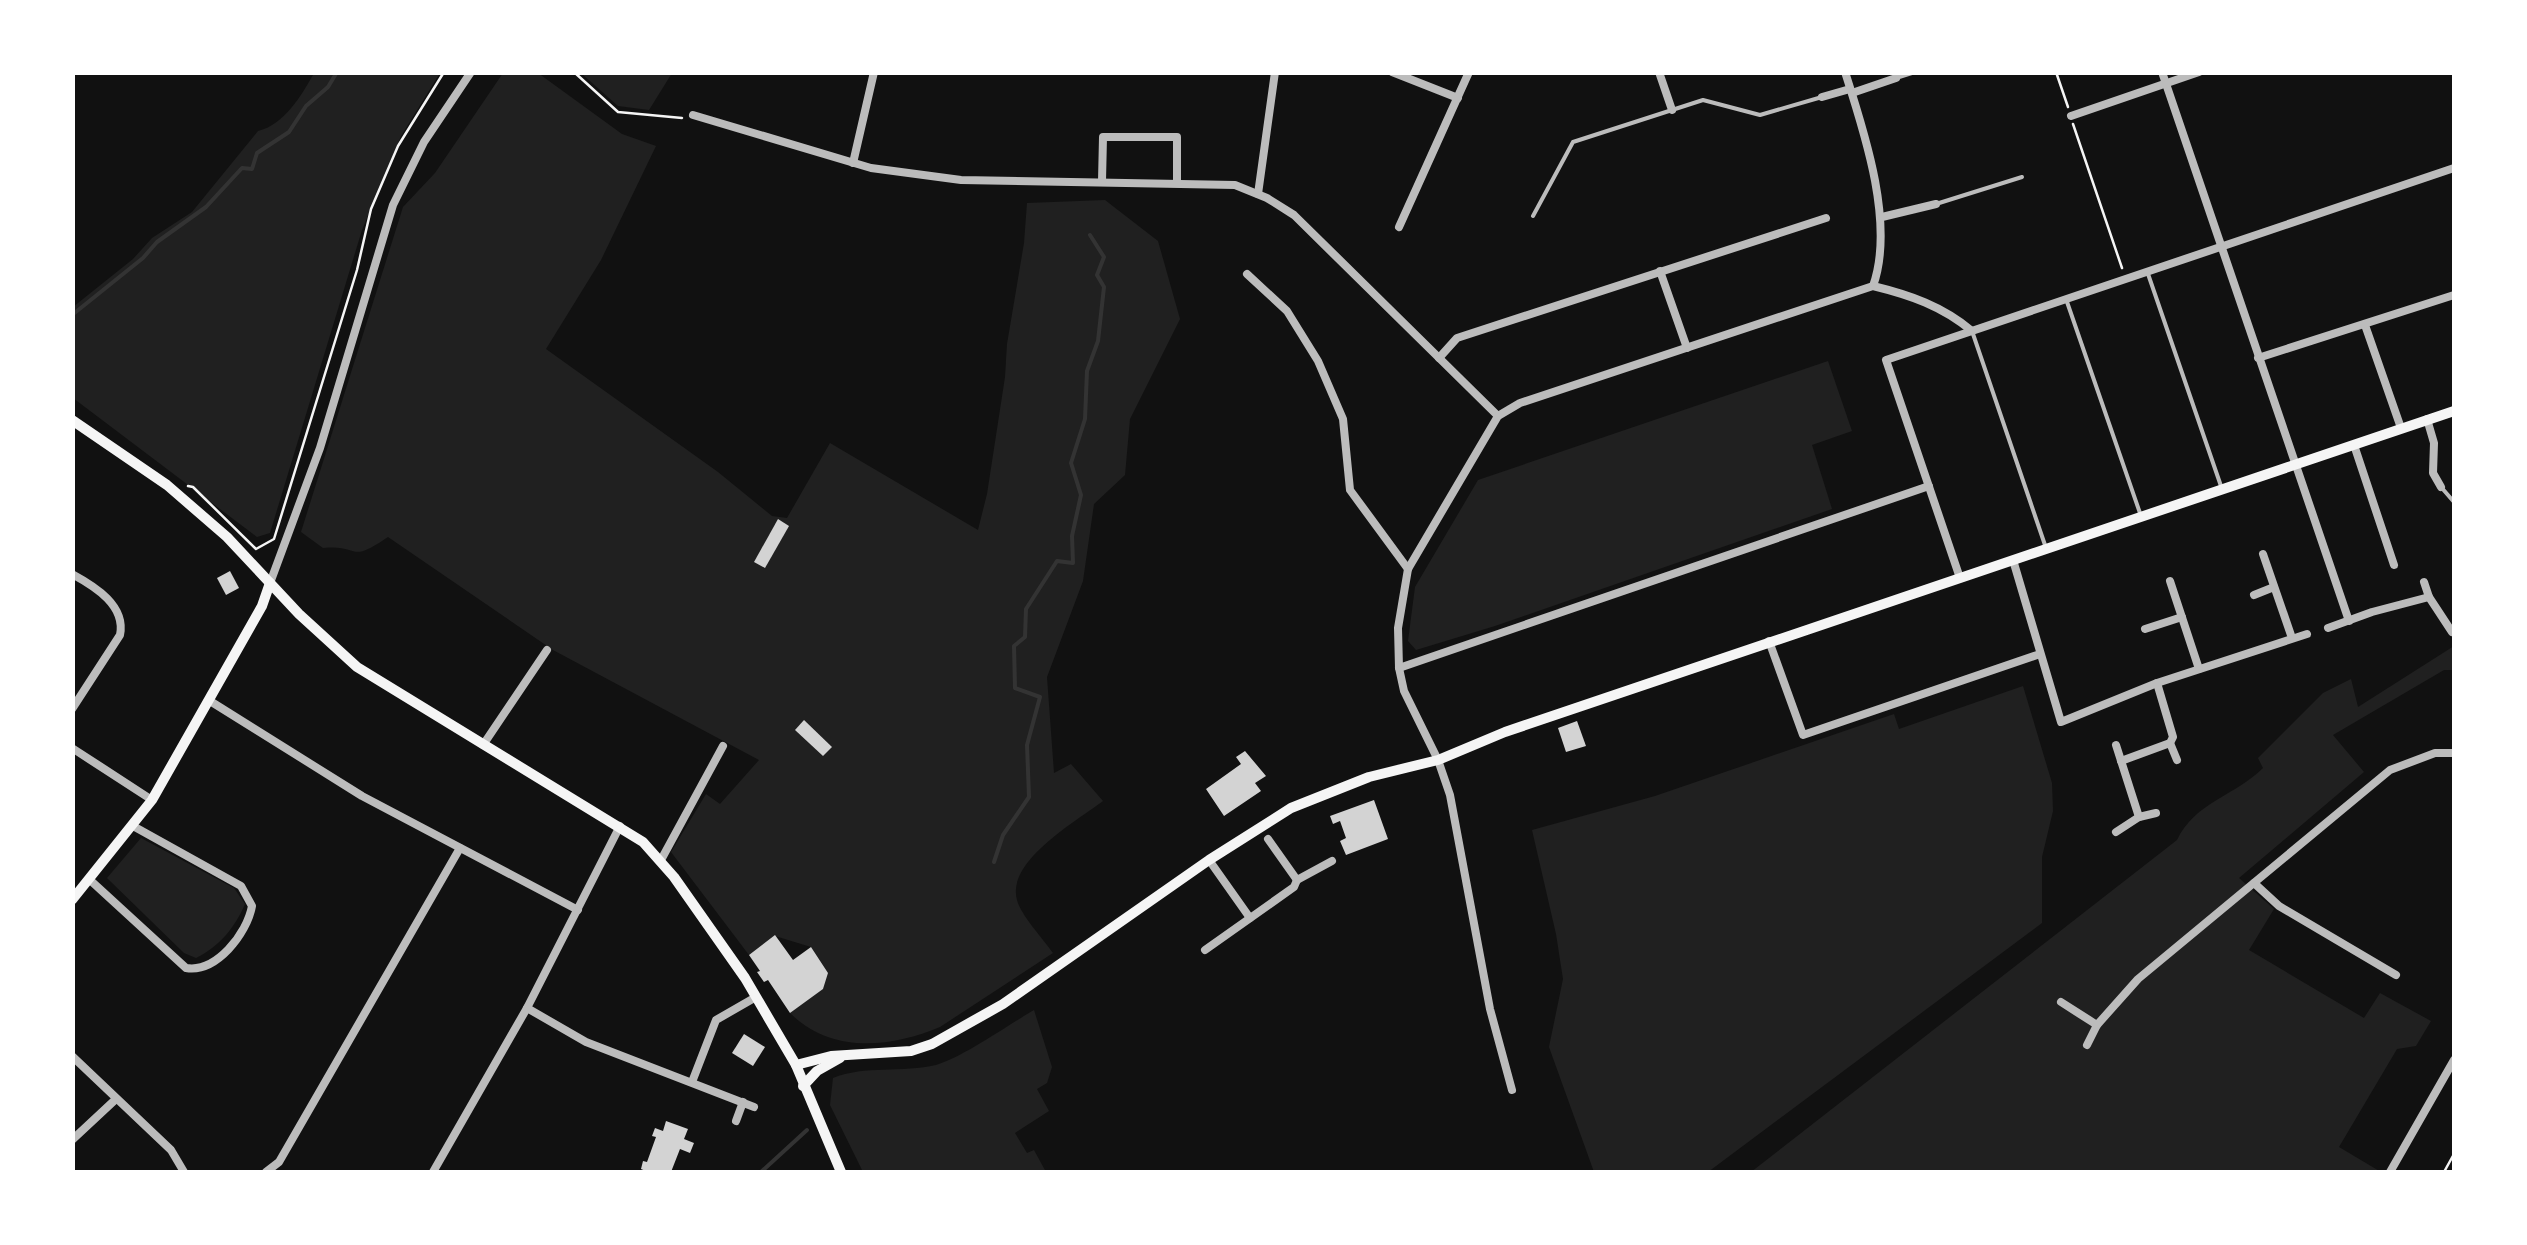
<svg xmlns="http://www.w3.org/2000/svg" width="2527" height="1245" font-family="Ubuntu,sans-serif">
	<style>
		.green { fill: #202020 }
		.lines { fill: none; stroke-linecap: round; stroke-linejoin: round }
		.stream { stroke: #333; stroke-width: 4 }
		.building { fill: #d3d3d3 }
		.path { stroke: #f5f5f5; stroke-width: 2.5 }
		.service { stroke: #bcbcbc; stroke-width: 4 }
		.minor { stroke: #bcbcbc; stroke-width: 8 }
		.secondary { stroke: #f5f5f5; stroke-width: 10 }
	</style>
	<rect width="100%" height="100%" fill="#111"/>
	<g class="green">
		<path d="M314 73H440L401 136 362 230 270 533 257 537 73 398V307L133 259 152 238 192 212 258 131C284 125 302 95 314 73Z"/>
		<path d="M503 73H538L622 134 656 146 601 260 546 349 718 472 772 516 787 518 830 443 978 530 987 494 1005 377 1007 344 1024 243 1027 203 1105 200 1158 241 1180 319 1130 419 1125 475 1094 504 1083 581 1047 677 1054 773 1071 764 1103 801C1077 821 1006 861 1017 900 1020 914 1044 940 1053 953L940 1027C890 1048 831 1054 790 1013L823 989 828 973 811 947 775 936 749 955 671 852 706 794 720 804 759 760 553 650 388 537C347 565 362 544 323 548L301 532 403 207 435 173Z"/>
		<path d="M581 73H672L649 110 618 106Z"/>
		<path d="M1828 361 1852 431 1812 445 1832 509 1495 626 1416 650 1408 641 1415 587 1478 480Z"/>
		<path d="M2454 646V670H2444L2333 735 2364 772 2239 878 2274 909 2249 950 2364 1018 2380 993 2431 1021 2416 1046 2397 1049 2339 1147 2381 1172H1751L2177 840C2195 802 2235 796 2263 768L2258 758 2323 693 2351 679 2358 707Z"/>
		<path d="M2023 686 2052 783 2053 811 2042 857V923L1708 1172H1594L1549 1047 1563 979 1556 934 1532 830 1655 796 1894 714 1899 729Z"/>
		<path d="M141 838 234 888 245 904C235 927 220 946 196 958L184 953 107 878Z"/>
		<path d="M1034 1010 1052 1067 1047 1083 1037 1089 1049 1111 1015 1133 1027 1153 1034 1150 1046 1172H863L830 1105 833 1078C865 1065 903 1073 936 1065 963 1057 1008 1025 1034 1010Z"/>
	</g>
	<g class="lines">
		<g class="stream">
			<path d="M72 315 143 258 157 242 206 207 242 168 252 169 257 153 289 132 306 106 328 87 337 72"/>
			<path d="M994 862 1003 835 1029 797 1027 745 1040 697 1015 688 1014 646 1025 637 1026 609 1057 561 1073 563 1072 536 1081 495 1071 463 1085 419 1087 371 1098 341 1104 287 1097 275 1104 257 1090 235"/>
			<path d="M761 1172 807 1130"/>
		</g>
	</g>
	<g class="building">
		<path d="M778 519 789 526 765 568 754 562Z"/>
		<path d="M230 571 239 588 226 595 217 578Z"/>
		<path d="M804 720 832 747 823 756 795 730Z"/>
		<path d="M1577 721 1586 746 1566 752 1558 728Z"/>
		<path d="M1245 751 1266 776 1255 783 1261 791 1224 816 1206 789 1241 764 1236 757Z"/>
		<path d="M1374 800 1388 839 1346 855 1340 841 1346 838 1340 821 1333 824 1330 816Z"/>
		<path d="M775 935 793 960 811 947 828 973 823 989 790 1013 768 980 764 982 757 972 760 971 749 955Z"/>
		<path d="M744 1034 765 1047 753 1066 732 1053Z"/>
		<path d="M666 1121 688 1129 684 1139 694 1143 690 1153 680 1149 671 1172H648L641 1169 643 1161 647 1162 656 1137 652 1136 655 1128 663 1131Z"/>
	</g>
	<g class="lines">
		<g class="path">
			<path d="M574 72 618 112 682 118"/>
			<path d="M2056 72 2068 107"/>
			<path d="M2073 124 2122 268"/>
			<path d="M188 486 193 487 256 549 274 539 357 270 371 209 398 146 444 72"/>
			<path d="M2444 1172 2454 1154"/>
		</g>
		<g class="service">
			<path d="M1896 78 1915 72"/>
			<path d="M1936 204 2022 177"/>
			<path d="M1533 216 1573 142 1703 100 1760 115 1822 97"/>
			<path d="M2147 271 2222 489"/>
			<path d="M2066 299 2141 516"/>
			<path d="M1972 331 2046 548"/>
			<path d="M2441 487 2454 502"/>
		</g>
		<g class="minor">
			<path d="M1392 72 1458 98"/>
			<path d="M1659 72 1672 110"/>
			<path d="M1845 72C1865 134 1895 225 1873 286"/>
			<path d="M2162 72 2349 621"/>
			<path d="M1852 93 1896 78"/>
			<path d="M1822 97 1850 89"/>
			<path d="M693 115 871 168 961 180 1235 185 1267 198 1294 215 1498 416"/>
			<path d="M2071 116 2199 72"/>
			<path d="M853 163 874 72"/>
			<path d="M1102 181 1103 137H1177V182"/>
			<path d="M1258 194 1275 72"/>
			<path d="M1882 217 1936 204"/>
			<path d="M1399 227 1469 72"/>
			<path d="M1660 271 1687 348"/>
			<path d="M1247 274 1287 311 1318 361 1343 419 1350 490 1408 569"/>
			<path d="M2365 325 2401 428"/>
			<path d="M1439 358 1457 338 1826 218"/>
			<path d="M2258 358 2454 295"/>
			<path d="M2427 419 2434 443 2433 473 2441 487"/>
			<path d="M2354 445 2394 565"/>
			<path d="M2263 554 2292 638"/>
			<path d="M2013 560 2061 722 2157 683 2307 634"/>
			<path d="M72 574C96 587 126 606 120 635L72 709"/>
			<path d="M1960 578 1886 360 2454 168"/>
			<path d="M2170 581 2199 669"/>
			<path d="M2424 582 2429 597 2452 632"/>
			<path d="M270 583 320 448 393 205 424 142 471 72"/>
			<path d="M2254 595 2274 587"/>
			<path d="M2328 628 2372 612 2429 597"/>
			<path d="M2145 629 2182 617"/>
			<path d="M1769 641 1803 735 2040 654"/>
			<path d="M1399 668 1929 486"/>
			<path d="M210 701 362 796 578 910"/>
			<path d="M2170 743 2177 760"/>
			<path d="M483 745 547 650"/>
			<path d="M2116 745 2139 817"/>
			<path d="M72 748 152 800"/>
			<path d="M2121 761 2170 743 2173 737 2157 683"/>
			<path d="M2116 832 2139 817 2156 813"/>
			<path d="M1268 839 1297 880 1332 861"/>
			<path d="M661 860 723 746"/>
			<path d="M1209 860 1250 918"/>
			<path d="M90 880 186 968C216 973 247 934 252 906L241 886 133 826"/>
			<path d="M2254 883 2279 906 2396 975"/>
			<path d="M1205 950 1294 887 1297 880"/>
			<path d="M2061 1002 2097 1025"/>
			<path d="M527 1008 586 1042 754 1107"/>
			<path d="M2087 1045 2097 1025 2138 979 2390 770 2435 753H2454"/>
			<path d="M72 1056 171 1150 184 1172"/>
			<path d="M692 1082 716 1020 756 997"/>
			<path d="M1512 1090 1490 1009 1450 795 1438 760 1404 691 1399 668 1398 628 1408 569 1498 416 1520 403 1873 286C1910 295 1942 306 1972 331"/>
			<path d="M736 1121 743 1102"/>
			<path d="M72 1140 116 1099"/>
			<path d="M266 1172 279 1162 460 848"/>
			<path d="M433 1172 527 1008 620 826"/>
			<path d="M2390 1172 2454 1060"/>
		</g>
		<g class="secondary">
			<path d="M72 420 167 485 227 537 299 614 357 667 643 842 674 877 745 978 796 1065 841 1172"/>
			<path d="M72 900 152 800 262 606 270 583"/>
			<path d="M796 1065 831 1056 911 1051 932 1044 1003 1004 1209 860 1291 808 1369 777 1438 760 1505 732 2454 411"/>
			<path d="M803 1086 817 1071 840 1058"/>
		</g>
	</g>
	<rect width="2527" height="1245" fill="none" stroke="#ffffff" stroke-width="150"/>
</svg>
